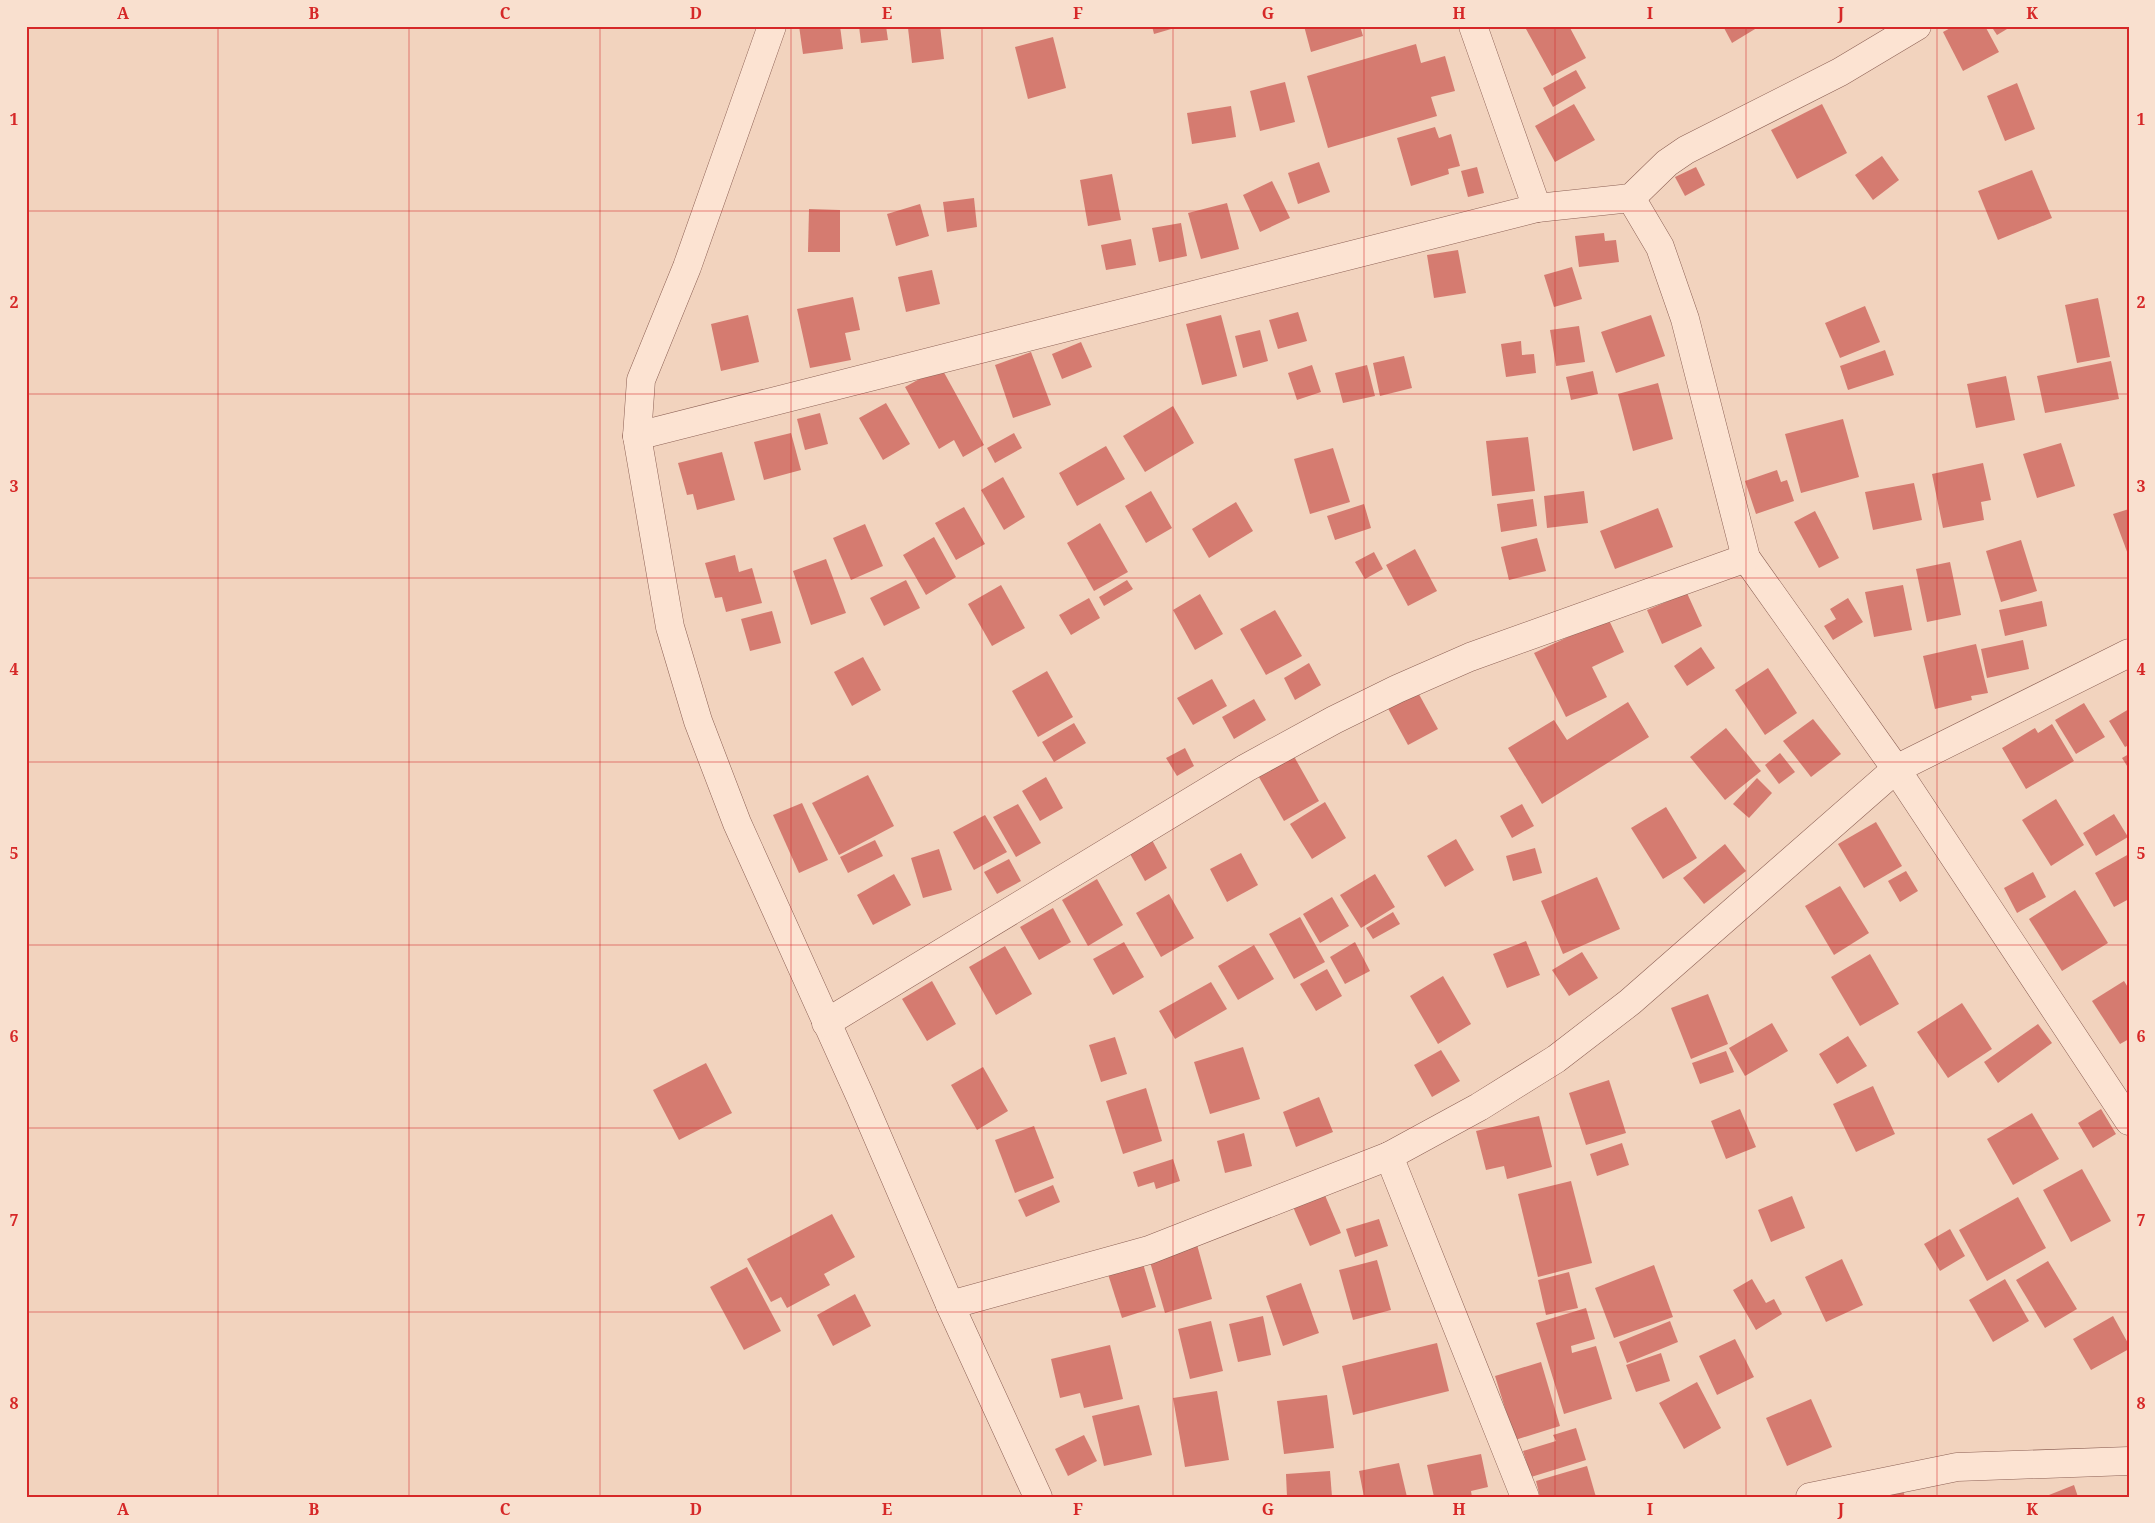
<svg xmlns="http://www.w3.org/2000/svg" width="2155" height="1523" font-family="'Noto Serif',serif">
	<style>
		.building { fill: #d57b70 }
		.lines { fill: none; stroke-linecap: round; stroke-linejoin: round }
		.minor-casing { stroke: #8d6155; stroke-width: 29 }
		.minor { stroke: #fce3d2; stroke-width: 28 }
		.grid { fill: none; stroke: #d62828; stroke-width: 1; stroke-opacity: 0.55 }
		.neatline { fill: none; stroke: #d62828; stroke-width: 2 }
		.grid-label { font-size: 16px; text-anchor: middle; font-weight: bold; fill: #d62828 }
	</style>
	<rect width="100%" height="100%" fill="#f2d3be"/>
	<g class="building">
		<path d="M799 26H840L843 49 803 54Z"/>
		<path d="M859 26H886L888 40 861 43Z"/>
		<path d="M923 26H940L944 59 912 63 908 28Z"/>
		<path d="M1152 26H1178V27L1154 34Z"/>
		<path d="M1304 26H1360L1363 36 1311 52Z"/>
		<path d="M1531 26H1569L1586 58 1552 76 1526 29Z"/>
		<path d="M1723 26H1760L1732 43Z"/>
		<path d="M1954 26H1985L1999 52 1963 71 1943 32Z"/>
		<path d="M1991 26H2012L1997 35Z"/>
		<path d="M1053 37 1066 88 1028 99 1015 47Z"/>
		<path d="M1416 44 1421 63 1445 56 1455 91 1431 97 1437 116 1328 148 1307 76Z"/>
		<path d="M1576 70 1586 88 1553 107 1543 88Z"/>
		<path d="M1285 82 1295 122 1260 131 1250 91Z"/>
		<path d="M2017 83 2035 129 2005 141 1987 96Z"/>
		<path d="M1574 104 1595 140 1555 162 1535 126Z"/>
		<path d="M1822 104 1847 153 1797 179 1771 130Z"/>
		<path d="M1231 106 1236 137 1192 144 1187 113Z"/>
		<path d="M1435 127 1439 138 1451 134 1460 166 1448 169 1449 174 1411 186 1397 138Z"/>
		<path d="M1882 156 1899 180 1873 200 1855 175Z"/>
		<path d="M1319 162 1330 192 1298 204 1288 173Z"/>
		<path d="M1477 167 1484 193 1468 197 1461 171Z"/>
		<path d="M1696 167 1705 185 1685 196 1675 177Z"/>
		<path d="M2032 170 2052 218 1998 240 1978 191Z"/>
		<path d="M1112 174 1121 220 1088 226 1080 180Z"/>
		<path d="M1272 181 1290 218 1260 232 1243 195Z"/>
		<path d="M974 198 977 227 947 232 943 202Z"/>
		<path d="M1227 203 1239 249 1201 259 1188 213Z"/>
		<path d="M920 204 929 236 896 246 887 214Z"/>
		<path d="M809 209 840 210V252H808Z"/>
		<path d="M1181 223 1187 256 1159 262 1152 228Z"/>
		<path d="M1604 233 1605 241 1616 240 1619 262 1579 267 1575 236Z"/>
		<path d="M1131 239 1136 265 1106 270 1101 245Z"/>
		<path d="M1458 250 1466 293 1434 298 1427 255Z"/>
		<path d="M1572 267 1582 299 1554 307 1544 275Z"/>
		<path d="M932 270 940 304 906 312 898 277Z"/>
		<path d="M853 297 860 330 845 333 851 360 810 368 797 309Z"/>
		<path d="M2098 298 2110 357 2077 363 2065 305Z"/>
		<path d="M1865 306 1880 342 1840 358 1825 323Z"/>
		<path d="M1298 312 1307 341 1278 349 1269 320Z"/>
		<path d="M748 315 759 362 721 371 711 324Z"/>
		<path d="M1221 315 1237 376 1202 385 1186 324Z"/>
		<path d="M1651 315 1665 356 1616 373 1601 332Z"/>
		<path d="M1579 326 1585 362 1556 366 1550 330Z"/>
		<path d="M1260 330 1268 361 1243 368 1235 336Z"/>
		<path d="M1521 341 1522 355 1534 354 1536 373 1506 377 1501 344Z"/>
		<path d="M1081 342 1092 367 1062 379 1052 354Z"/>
		<path d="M1885 350 1894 375 1848 390 1840 366Z"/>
		<path d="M1031 352 1051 405 1013 418 995 365Z"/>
		<path d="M1404 356 1412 388 1380 396 1373 363Z"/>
		<path d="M2111 361 2119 399 2045 413 2037 376Z"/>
		<path d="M1312 365 1321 392 1297 400 1288 373Z"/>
		<path d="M1367 365 1375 396 1343 403 1335 373Z"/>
		<path d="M941 367 984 445 963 457 954 440 939 449 905 387Z"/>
		<path d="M1593 371 1598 394 1571 400 1566 377Z"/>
		<path d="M2006 376 2015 420 1976 428 1967 384Z"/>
		<path d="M1658 383 1673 439 1633 451 1618 394Z"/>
		<path d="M886 403 910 444 883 460 859 418Z"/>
		<path d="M1173 406 1194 443 1145 472 1123 436Z"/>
		<path d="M820 413 828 444 805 450 797 419Z"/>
		<path d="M1843 419 1859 477 1801 493 1785 434Z"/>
		<path d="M791 433 801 470 764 480 754 442Z"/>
		<path d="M1014 433 1022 448 995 463 987 448Z"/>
		<path d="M1528 437 1535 491 1492 496 1486 441Z"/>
		<path d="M2061 443 2075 486 2037 498 2023 454Z"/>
		<path d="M1106 446 1125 479 1077 506 1059 473Z"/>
		<path d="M1333 448 1350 502 1310 514 1294 459Z"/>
		<path d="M722 452 735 500 697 510 693 494 687 495 678 463Z"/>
		<path d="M1983 463 1991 500 1981 502 1984 520 1943 528 1932 474Z"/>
		<path d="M1777 470 1781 482 1787 480 1794 501 1756 514 1745 481Z"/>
		<path d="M1003 477 1025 517 1004 530 981 490Z"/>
		<path d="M1914 483 1922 520 1873 530 1865 492Z"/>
		<path d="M1151 491 1172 528 1146 543 1125 506Z"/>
		<path d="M1584 491 1588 523 1547 528 1544 496Z"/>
		<path d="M1533 499 1537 526 1501 532 1497 504Z"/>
		<path d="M1236 502 1253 531 1209 558 1192 529Z"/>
		<path d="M1364 504 1371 528 1335 540 1327 516Z"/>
		<path d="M964 507 985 544 956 560 935 523Z"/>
		<path d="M1658 508 1673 547 1615 569 1600 531Z"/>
		<path d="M2129 509V557L2113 514Z"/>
		<path d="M1815 511 1839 558 1819 568 1794 522Z"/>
		<path d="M1100 523 1128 572 1094 591 1067 543Z"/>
		<path d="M865 524 883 566 851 580 833 538Z"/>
		<path d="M934 537 956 577 926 595 903 555Z"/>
		<path d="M1537 538 1546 571 1509 580 1501 547Z"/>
		<path d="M2021 540 2037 591 2001 602 1986 551Z"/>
		<path d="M1415 549 1437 591 1408 606 1386 565Z"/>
		<path d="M1374 552 1383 569 1365 579 1355 562Z"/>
		<path d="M735 555 739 572 752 568 762 603 726 612 722 597 715 598 705 563Z"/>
		<path d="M826 559 846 613 811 625 793 571Z"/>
		<path d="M1950 562 1961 615 1927 622 1916 569Z"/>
		<path d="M906 580 920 608 884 626 870 598Z"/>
		<path d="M1127 580 1133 589 1104 606 1099 597Z"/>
		<path d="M1001 585 1025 628 992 646 968 604Z"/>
		<path d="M1903 585 1912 630 1874 637 1865 592Z"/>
		<path d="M1687 593 1702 626 1662 644 1647 610Z"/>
		<path d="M1200 594 1223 634 1195 650 1173 610Z"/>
		<path d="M1089 598 1100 618 1071 635 1059 615Z"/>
		<path d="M1848 598 1863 622 1833 640 1824 626 1836 619 1830 609Z"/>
		<path d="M2042 601 2047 626 2005 636 1999 610Z"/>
		<path d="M1275 610 1302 656 1266 675 1240 629Z"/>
		<path d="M772 611 781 643 750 651 741 619Z"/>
		<path d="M1608 618 1624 652 1592 667 1607 697 1566 717 1534 653Z"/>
		<path d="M2023 640 2029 669 1987 678 1981 649Z"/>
		<path d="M1976 644 1988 693 1971 696 1972 700 1935 709 1923 656Z"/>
		<path d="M1701 647 1715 668 1687 686 1674 666Z"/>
		<path d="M863 657 881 690 852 706 834 672Z"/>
		<path d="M1309 663 1321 685 1295 700 1284 678Z"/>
		<path d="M1768 668 1797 713 1765 735 1735 690Z"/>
		<path d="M1047 671 1073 717 1038 737 1012 691Z"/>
		<path d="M1212 679 1227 706 1193 725 1177 698Z"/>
		<path d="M1415 687 1438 729 1408 745 1385 703Z"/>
		<path d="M1254 699 1266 720 1234 739 1222 717Z"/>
		<path d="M1628 702 1649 737 1542 804 1508 748 1554 720 1567 740Z"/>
		<path d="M2084 703 2105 737 2076 754 2055 720Z"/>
		<path d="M2129 709V745L2125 747 2109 721Z"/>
		<path d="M1813 719 1841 754 1811 777 1783 741Z"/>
		<path d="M1074 723 1086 743 1054 762 1042 742Z"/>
		<path d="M2052 724 2074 761 2026 789 2002 748 2035 728 2038 733Z"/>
		<path d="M1726 728 1761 771 1725 800 1690 757Z"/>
		<path d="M1185 748 1194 766 1177 776 1166 758Z"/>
		<path d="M1291 751 1319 801 1284 821 1256 772Z"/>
		<path d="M1780 753 1795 772 1779 784 1765 765Z"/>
		<path d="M2129 754V769L2122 758Z"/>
		<path d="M868 775 894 826 839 855 812 803Z"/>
		<path d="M1046 777 1063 808 1040 821 1022 791Z"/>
		<path d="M1757 778 1772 793 1749 818 1733 804Z"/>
		<path d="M2056 799 2084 845 2051 866 2022 820Z"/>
		<path d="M1325 802 1346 838 1312 859 1290 824Z"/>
		<path d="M802 803 828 860 799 873 773 815Z"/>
		<path d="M1018 804 1041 843 1016 857 993 817Z"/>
		<path d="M1522 804 1534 826 1512 838 1500 816Z"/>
		<path d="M1666 807 1697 858 1663 879 1631 828Z"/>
		<path d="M2114 814 2128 837 2096 856 2083 833Z"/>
		<path d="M985 815 1007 852 974 870 953 832Z"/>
		<path d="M1876 822 1902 866 1864 888 1838 844Z"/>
		<path d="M1456 839 1474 870 1445 887 1427 856Z"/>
		<path d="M875 840 883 856 848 873 840 857Z"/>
		<path d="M1152 840 1167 868 1145 881 1129 852Z"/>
		<path d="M1725 844 1746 871 1704 904 1683 878Z"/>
		<path d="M1535 848 1542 873 1513 881 1506 856Z"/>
		<path d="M939 849 952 890 923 898 911 858Z"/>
		<path d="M1241 853 1258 885 1227 902 1210 869Z"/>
		<path d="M2129 854V899L2114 907 2095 873Z"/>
		<path d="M1009 859 1021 881 997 894 984 872Z"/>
		<path d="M1906 871 1918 891 1900 902 1888 881Z"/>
		<path d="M2033 872 2046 897 2017 913 2004 888Z"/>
		<path d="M894 874 911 905 873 925 857 895Z"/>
		<path d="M1375 874 1395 907 1361 928 1340 895Z"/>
		<path d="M1597 877 1620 929 1563 954 1541 901Z"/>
		<path d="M1097 879 1123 925 1088 946 1062 900Z"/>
		<path d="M1840 886 1869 933 1834 955 1805 906Z"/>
		<path d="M2075 890 2108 943 2062 971 2029 919Z"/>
		<path d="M1169 894 1194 938 1161 957 1136 913Z"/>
		<path d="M1332 897 1349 926 1320 943 1303 914Z"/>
		<path d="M1053 908 1071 942 1039 960 1020 927Z"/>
		<path d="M1393 912 1400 924 1373 939 1366 928Z"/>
		<path d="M1300 917 1325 962 1294 979 1269 934Z"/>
		<path d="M1526 941 1540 975 1507 988 1493 954Z"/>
		<path d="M1124 942 1144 977 1113 995 1093 959Z"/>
		<path d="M1355 942 1370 971 1345 984 1330 957Z"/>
		<path d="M1254 945 1274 979 1238 1000 1218 966Z"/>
		<path d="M1005 946 1032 994 996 1015 969 967Z"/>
		<path d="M1582 952 1598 978 1569 996 1552 970Z"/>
		<path d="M1870 954 1899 1004 1860 1026 1831 977Z"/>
		<path d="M1327 969 1342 996 1316 1011 1300 984Z"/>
		<path d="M1443 976 1471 1024 1438 1044 1410 996Z"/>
		<path d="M932 981 956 1024 927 1041 902 999Z"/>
		<path d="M2124 981 2129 989V1039L2120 1044 2092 1001Z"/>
		<path d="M1211 982 1227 1009 1175 1039 1159 1011Z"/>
		<path d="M1708 994 1728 1044 1691 1059 1671 1008Z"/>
		<path d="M1962 1003 1992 1049 1948 1078 1917 1032Z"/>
		<path d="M1772 1023 1788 1051 1745 1076 1729 1048Z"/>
		<path d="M2038 1024 2052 1043 1998 1083 1984 1062Z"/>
		<path d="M1848 1036 1867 1066 1837 1084 1819 1054Z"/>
		<path d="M1115 1037 1127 1074 1101 1082 1089 1045Z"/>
		<path d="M1243 1047 1260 1099 1210 1114 1194 1062Z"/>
		<path d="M1441 1050 1460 1081 1432 1097 1414 1065Z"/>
		<path d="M1726 1051 1734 1072 1700 1084 1692 1063Z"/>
		<path d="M706 1063 732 1113 679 1140 653 1090Z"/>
		<path d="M983 1067 1008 1111 977 1130 951 1085Z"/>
		<path d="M1609 1080 1626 1133 1586 1145 1569 1093Z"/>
		<path d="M1873 1086 1895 1134 1856 1152 1833 1104Z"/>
		<path d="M1146 1088 1162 1141 1123 1154 1106 1101Z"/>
		<path d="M1319 1097 1333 1132 1296 1147 1283 1112Z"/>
		<path d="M1740 1109 1756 1147 1726 1159 1711 1121Z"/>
		<path d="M2101 1109 2116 1134 2093 1148 2078 1123Z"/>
		<path d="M2032 1113 2059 1159 2013 1185 1987 1139Z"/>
		<path d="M1539 1116 1552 1167 1507 1179 1504 1166 1486 1170 1476 1131Z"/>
		<path d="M1034 1126 1054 1178 1015 1193 995 1140Z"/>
		<path d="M1244 1133 1252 1166 1225 1173 1217 1141Z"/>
		<path d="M1622 1143 1629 1165 1597 1176 1590 1154Z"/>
		<path d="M1173 1159 1180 1181 1156 1189 1154 1182 1138 1187 1133 1172Z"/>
		<path d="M2082 1169 2111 1221 2071 1242 2043 1190Z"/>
		<path d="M1571 1181 1592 1263 1538 1277 1518 1194Z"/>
		<path d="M1053 1185 1060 1202 1026 1217 1018 1200Z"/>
		<path d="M1321 1186 1341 1233 1310 1246 1290 1200Z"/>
		<path d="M1792 1196 1805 1228 1771 1242 1758 1210Z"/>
		<path d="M2018 1197 2046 1248 1987 1281 1959 1230Z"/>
		<path d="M832 1214 855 1257 824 1274 830 1285 787 1308 781 1297 771 1302 747 1259Z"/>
		<path d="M1379 1219 1388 1246 1355 1257 1346 1229Z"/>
		<path d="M1950 1229 1965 1256 1940 1271 1924 1244Z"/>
		<path d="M1196 1241 1212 1299 1165 1313 1148 1255Z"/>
		<path d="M1141 1257 1156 1307 1122 1318 1106 1268Z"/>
		<path d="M1842 1259 1863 1305 1826 1322 1805 1277Z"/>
		<path d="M1377 1260 1391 1310 1353 1320 1339 1270Z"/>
		<path d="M2048 1261 2077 1309 2045 1328 2016 1280Z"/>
		<path d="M1654 1265 1673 1317 1614 1338 1595 1288Z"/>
		<path d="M747 1267 781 1331 744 1350 710 1287Z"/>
		<path d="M1569 1272 1578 1308 1546 1315 1538 1280Z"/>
		<path d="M1752 1279 1766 1303 1774 1299 1782 1314 1756 1330 1733 1290Z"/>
		<path d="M2005 1279 2029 1321 1993 1342 1969 1300Z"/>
		<path d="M1301 1283 1319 1333 1283 1346 1266 1296Z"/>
		<path d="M855 1294 871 1326 833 1346 817 1315Z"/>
		<path d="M1586 1308 1595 1339 1571 1346 1572 1353 1596 1346 1612 1399 1564 1414 1536 1323Z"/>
		<path d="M1263 1316 1271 1355 1238 1362 1229 1324Z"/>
		<path d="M2113 1316 2129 1345V1349L2091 1370 2073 1339Z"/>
		<path d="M1211 1321 1223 1371 1190 1379 1178 1329Z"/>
		<path d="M1670 1321 1678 1342 1627 1363 1619 1342Z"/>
		<path d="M1735 1339 1754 1377 1717 1395 1699 1356Z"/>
		<path d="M1437 1343 1449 1391 1353 1415 1342 1366Z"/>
		<path d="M1110 1345 1123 1399 1084 1408 1080 1393 1060 1398 1051 1359Z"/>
		<path d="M1661 1353 1670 1381 1636 1392 1626 1365Z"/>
		<path d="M1541 1362 1560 1426 1515 1440 1495 1376Z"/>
		<path d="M1697 1382 1721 1428 1684 1449 1659 1403Z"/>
		<path d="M1217 1391 1229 1460 1185 1467 1173 1398Z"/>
		<path d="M1327 1395 1334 1448 1284 1454 1277 1401Z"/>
		<path d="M1811 1399 1832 1447 1787 1466 1766 1418Z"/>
		<path d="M1139 1405 1152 1455 1104 1466 1092 1416Z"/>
		<path d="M1576 1428 1586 1460 1531 1477 1523 1451 1556 1441 1553 1435Z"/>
		<path d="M1084 1435 1097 1461 1068 1476 1055 1449Z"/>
		<path d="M1481 1454 1488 1487 1471 1491 1472 1497H1434L1427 1465Z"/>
		<path d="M1399 1463 1407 1497H1364L1359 1471Z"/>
		<path d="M1587 1466 1596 1497H1540L1536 1481Z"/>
		<path d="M1330 1471 1332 1497H1287L1286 1474Z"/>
		<path d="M1901 1484 1905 1497H1873Z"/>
		<path d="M2074 1485 2078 1497H2044Z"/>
	</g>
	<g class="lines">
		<defs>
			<g id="minor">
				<path d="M772 26 687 267 641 380 637 436 670 627 698 721 737 823 860 1096 950 1305 1038 1497"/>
				<path d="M1473 26 1537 208"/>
				<path d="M1631 198 1660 247 1685 319 1746 558 1896 769 2129 1121"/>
				<path d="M637 436 1537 208 1631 198 1667 163 1686 150 1840 72 1917 26"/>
				<path d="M826 1023 1246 768 1334 720 1397 689 1470 657 1746 558"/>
				<path d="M1389 1156 1525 1497"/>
				<path d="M950 1305 1149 1250 1389 1156 1479 1107 1556 1059 1630 1002 1896 769 2129 653"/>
				<path d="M1810 1497 1957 1467 2129 1461"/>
			</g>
		</defs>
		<use href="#minor" class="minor-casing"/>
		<use href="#minor" class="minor"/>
	</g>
	<path class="grid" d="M218 26V1497M409 26V1497M600 26V1497M791 26V1497M982 26V1497M1173 26V1497M1364 26V1497M1555 26V1497M1746 26V1497M1937 26V1497M26 211H2129M26 394H2129M26 578H2129M26 762H2129M26 945H2129M26 1128H2129M26 1312H2129"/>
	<rect width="2155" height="1523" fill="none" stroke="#f9e0cf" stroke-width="55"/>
	<rect x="28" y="28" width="2100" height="1468" class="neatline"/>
	<g class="grid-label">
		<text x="123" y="19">A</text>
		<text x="314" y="19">B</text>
		<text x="505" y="19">C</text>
		<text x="696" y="19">D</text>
		<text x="887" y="19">E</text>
		<text x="1078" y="19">F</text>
		<text x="1268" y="19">G</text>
		<text x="1459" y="19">H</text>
		<text x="1650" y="19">I</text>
		<text x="1841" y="19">J</text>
		<text x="2032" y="19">K</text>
		<text x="14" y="125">1</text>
		<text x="2141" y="125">1</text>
		<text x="14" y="308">2</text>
		<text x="2141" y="308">2</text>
		<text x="14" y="492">3</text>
		<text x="2141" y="492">3</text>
		<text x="14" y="675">4</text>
		<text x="2141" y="675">4</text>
		<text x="14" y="859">5</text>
		<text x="2141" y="859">5</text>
		<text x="14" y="1042">6</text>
		<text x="2141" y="1042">6</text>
		<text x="14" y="1226">7</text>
		<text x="2141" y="1226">7</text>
		<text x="14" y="1409">8</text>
		<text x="2141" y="1409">8</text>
		<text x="123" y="1515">A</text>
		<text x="314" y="1515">B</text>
		<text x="505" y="1515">C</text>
		<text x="696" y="1515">D</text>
		<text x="887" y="1515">E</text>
		<text x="1078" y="1515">F</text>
		<text x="1268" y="1515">G</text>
		<text x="1459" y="1515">H</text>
		<text x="1650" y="1515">I</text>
		<text x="1841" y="1515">J</text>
		<text x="2032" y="1515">K</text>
	</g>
</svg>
